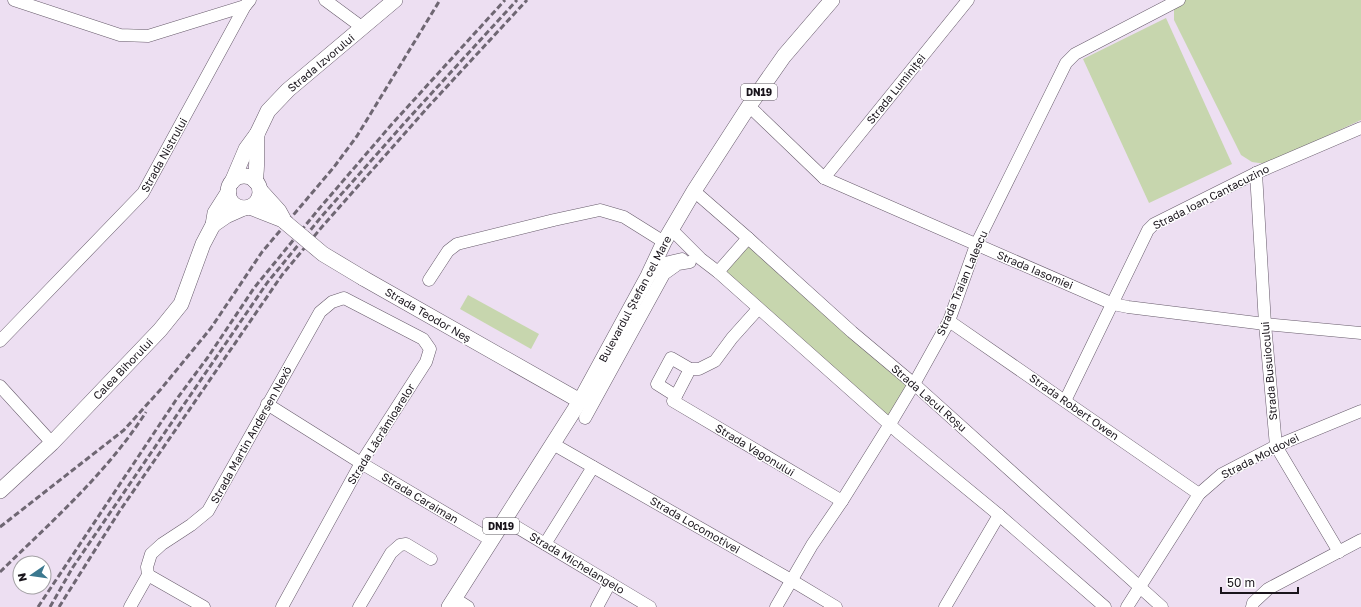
<svg xmlns="http://www.w3.org/2000/svg" width="1361" height="607" font-family="'Golos Text',sans-serif">
	<style>
		.green { fill: #c7d6ae }
		.lines { fill: none; stroke-linecap: round; stroke-linejoin: round }
		.minor-casing { stroke: #675b6b; stroke-width: 13 }
		.major-casing { stroke: #675b6b; stroke-width: 16 }
		.minor { stroke: #fff; stroke-width: 12 }
		.major { stroke: #fff; stroke-width: 15 }
		.rail { stroke: #6f6773; stroke-width: 3; stroke-dasharray: 6 3; stroke-linecap: butt }
		.major-bridge-casing { stroke: #675b6b; stroke-width: 16; stroke-linecap: butt }
		.major-bridge { stroke: #fff; stroke-width: 15 }
		.labels { text-anchor: middle; stroke-width: 3; stroke-linejoin: round; paint-order: stroke }
		.shield { fill: #fff; stroke: #5f5b60; stroke-width: 1 }
		.shield-label { font-size: 10px; font-weight: bold; fill: #1a151c }
		.street-label { font-size: 11px; fill: #1a151c; stroke: #fff }
	</style>
	<rect width="100%" height="100%" fill="#eddff2"/>
	<g class="green">
		<path d="M1182 0H1361V120L1266 164 1252 162 1241 155 1174 20V8Z"/>
		<path d="M1166 18 1232 164 1149 203 1083 59Z"/>
		<path d="M748 238 914 384 890 424 718 272Z"/>
		<path d="M468 295 539 334 531 349 460 309Z"/>
	</g>
	<g class="lines">
		<defs>
			<g id="minor">
				<path d="M14 0 120 35 148 36 245 6"/>
				<path d="M325 0 363 28"/>
				<path d="M749 106 824 178 1113 304 1128 307 1265 324 1361 333"/>
				<path d="M1256 173 1265 324 1276 446 1339 552"/>
				<path d="M824 178 968 0"/>
				<path d="M694 191 748 238 852 332 914 384 1162 607"/>
				<path d="M672 230 701 259 718 272 898 432 999 515 1105 607"/>
				<path d="M718 272 748 238"/>
				<path d="M649 275 665 263 682 259"/>
				<path d="M429 280 448 251 457 244 554 220 600 210 624 217 664 242"/>
				<path d="M758 309 732 338 715 361 699 369H690L671 358 657 384 676 396 673 401 842 501"/>
				<path d="M949 321 1199 494"/>
				<path d="M0 341 143 193 245 6 250 0"/>
				<path d="M0 386 52 443"/>
				<path d="M676 396 690 369"/>
				<path d="M1065 401 1148 230 1154 224 1256 173 1361 128"/>
				<path d="M267 404 361 463 491 540"/>
				<path d="M585 418 664 274 678 264 690 262"/>
				<path d="M553 444 791 580 836 607"/>
				<path d="M505 520 650 607"/>
				<path d="M545 544 593 467"/>
				<path d="M148 575 204 607"/>
				<path d="M454 598 468 607"/>
				<path d="M130 607 148 575 147 567 151 554 162 544 191 525 208 511 320 312 332 302 344 298 423 339 430 349 426 362 361 463 282 607"/>
				<path d="M359 607 391 553 400 545 406 544 431 559"/>
				<path d="M597 607 610 583"/>
				<path d="M776 607 812 545 842 501 890 424 914 384 949 321 976 245 1066 63 1075 54 1179 0"/>
				<path d="M945 607 999 515"/>
				<path d="M1127 607 1199 494 1222 474 1276 446 1361 411"/>
				<path d="M1252 607 1253 603 1268 589 1361 540"/>
			</g>
			<g id="major">
				<circle cx="244" cy="192" r="16"/>
				<path d="M255 181C258 167 256 149 257 134"/>
				<path d="M232 182 246 149 257 134 268 111 288 90 395 0"/>
				<path d="M260 190 279 211 285 222"/>
				<path d="M250 207 283 220"/>
				<path d="M213 225 226 216 244 208"/>
				<path d="M363 278 580 401"/>
				<path d="M0 491 52 443 160 330 181 304 203 244 213 225 215 213 229 191"/>
				<path d="M449 607 580 401 648 276 664 242 694 191 749 106 784 56 832 0"/>
			</g>
		</defs>
		<use href="#minor" class="minor-casing"/>
		<use href="#major" class="major-casing"/>
		<use href="#minor" class="minor"/>
		<use href="#major" class="major"/>
		<g class="rail">
			<path d="M0 527 124 430 161 389 211 328 262 252 334 167 357 136 440 0"/>
			<path d="M0 572C51 522 107 473 146 412"/>
			<path d="M38 607 176 400 208 357 254 288 318 210 392 124 505 0"/>
			<path d="M50 607 73 567 267 283 322 216 408 119 517 0"/>
			<path d="M59 607 119 512 282 275 321 228 428 107 527 0"/>
		</g>
		<defs>
			<path id="major-bridge" d="M285 222 323 254 363 278"/>
		</defs>
		<use href="#major-bridge" class="major-bridge-casing"/>
		<use href="#major-bridge" class="major-bridge"/>
	</g>
	<g class="labels">
		<g class="shield">
			<rect x="741" y="84" width="36" height="16" rx="3"/>
			<rect x="483" y="518" width="36" height="16" rx="3"/>
		</g>
		<g class="shield-label">
			<text x="759" y="96">DN19</text>
			<text x="501" y="530">DN19</text>
		</g>
		<g class="street-label">
			<text transform="translate(321 63) rotate(-40)" y="4">Strada Izvorului</text>
			<text transform="translate(896 89) rotate(-51)" y="4">Strada Luminiței</text>
			<text transform="translate(164 155) rotate(-61)" y="4">Strada Nistrului</text>
			<text transform="translate(1211 197) rotate(-27)" y="4">Strada Ioan Cantacuzino</text>
			<text transform="translate(1035 270) rotate(23)" y="4">Strada Iasomiei</text>
			<text transform="translate(962 283) rotate(-67)" y="4">Strada Traian Lalescu</text>
			<text transform="translate(635 299) rotate(-62)" y="4">Bulevardul Ștefan cel Mare</text>
			<text transform="translate(428 315) rotate(30)" y="4">Strada Teodor Neș</text>
			<text transform="translate(123 369) rotate(-46)" y="4">Calea Bihorului</text>
			<text transform="translate(1269 371) rotate(-95)" y="4">Strada Busuiocului</text>
			<text transform="translate(929 398) rotate(41)" y="4">Strada Lacul Roșu</text>
			<text transform="translate(1074 407) rotate(35)" y="4">Strada Robert Owen</text>
			<text transform="translate(381 434) rotate(-58)" y="4">Strada Lăcrămioarelor</text>
			<text transform="translate(251 435) rotate(-61)" y="4">Strada Martin Andersen Nexö</text>
			<text transform="translate(755 450) rotate(31)" y="4">Strada Vagonului</text>
			<text transform="translate(1260 456) rotate(-27)" y="4">Strada Moldovei</text>
			<text transform="translate(420 498) rotate(31)" y="4">Strada Caraiman</text>
			<text transform="translate(695 525) rotate(30)" y="4">Strada Locomotivei</text>
			<text transform="translate(577 563) rotate(31)" y="4">Strada Michelangelo</text>
		</g>
	</g>
	<g transform="translate(32 575) rotate(257)"><circle r="19" fill="#ffffff" stroke="#a3a1a4"/>
	<path d="M0-3L7 15L0 10L-7 15Z" fill="#3b788f"/>
	<text y="-6" font-size="11" font-weight="bold" text-anchor="middle" fill="#1a151c">N</text>
	</g>
	<path d="M1221 587v6h77v-6" fill="none" stroke="#1a151c" stroke-width="2"/>
	<text x="1227" y="587" font-size="12" fill="#1a151c" stroke="#ffffff" stroke-width="3" paint-order="stroke">50 m</text>
</svg>
